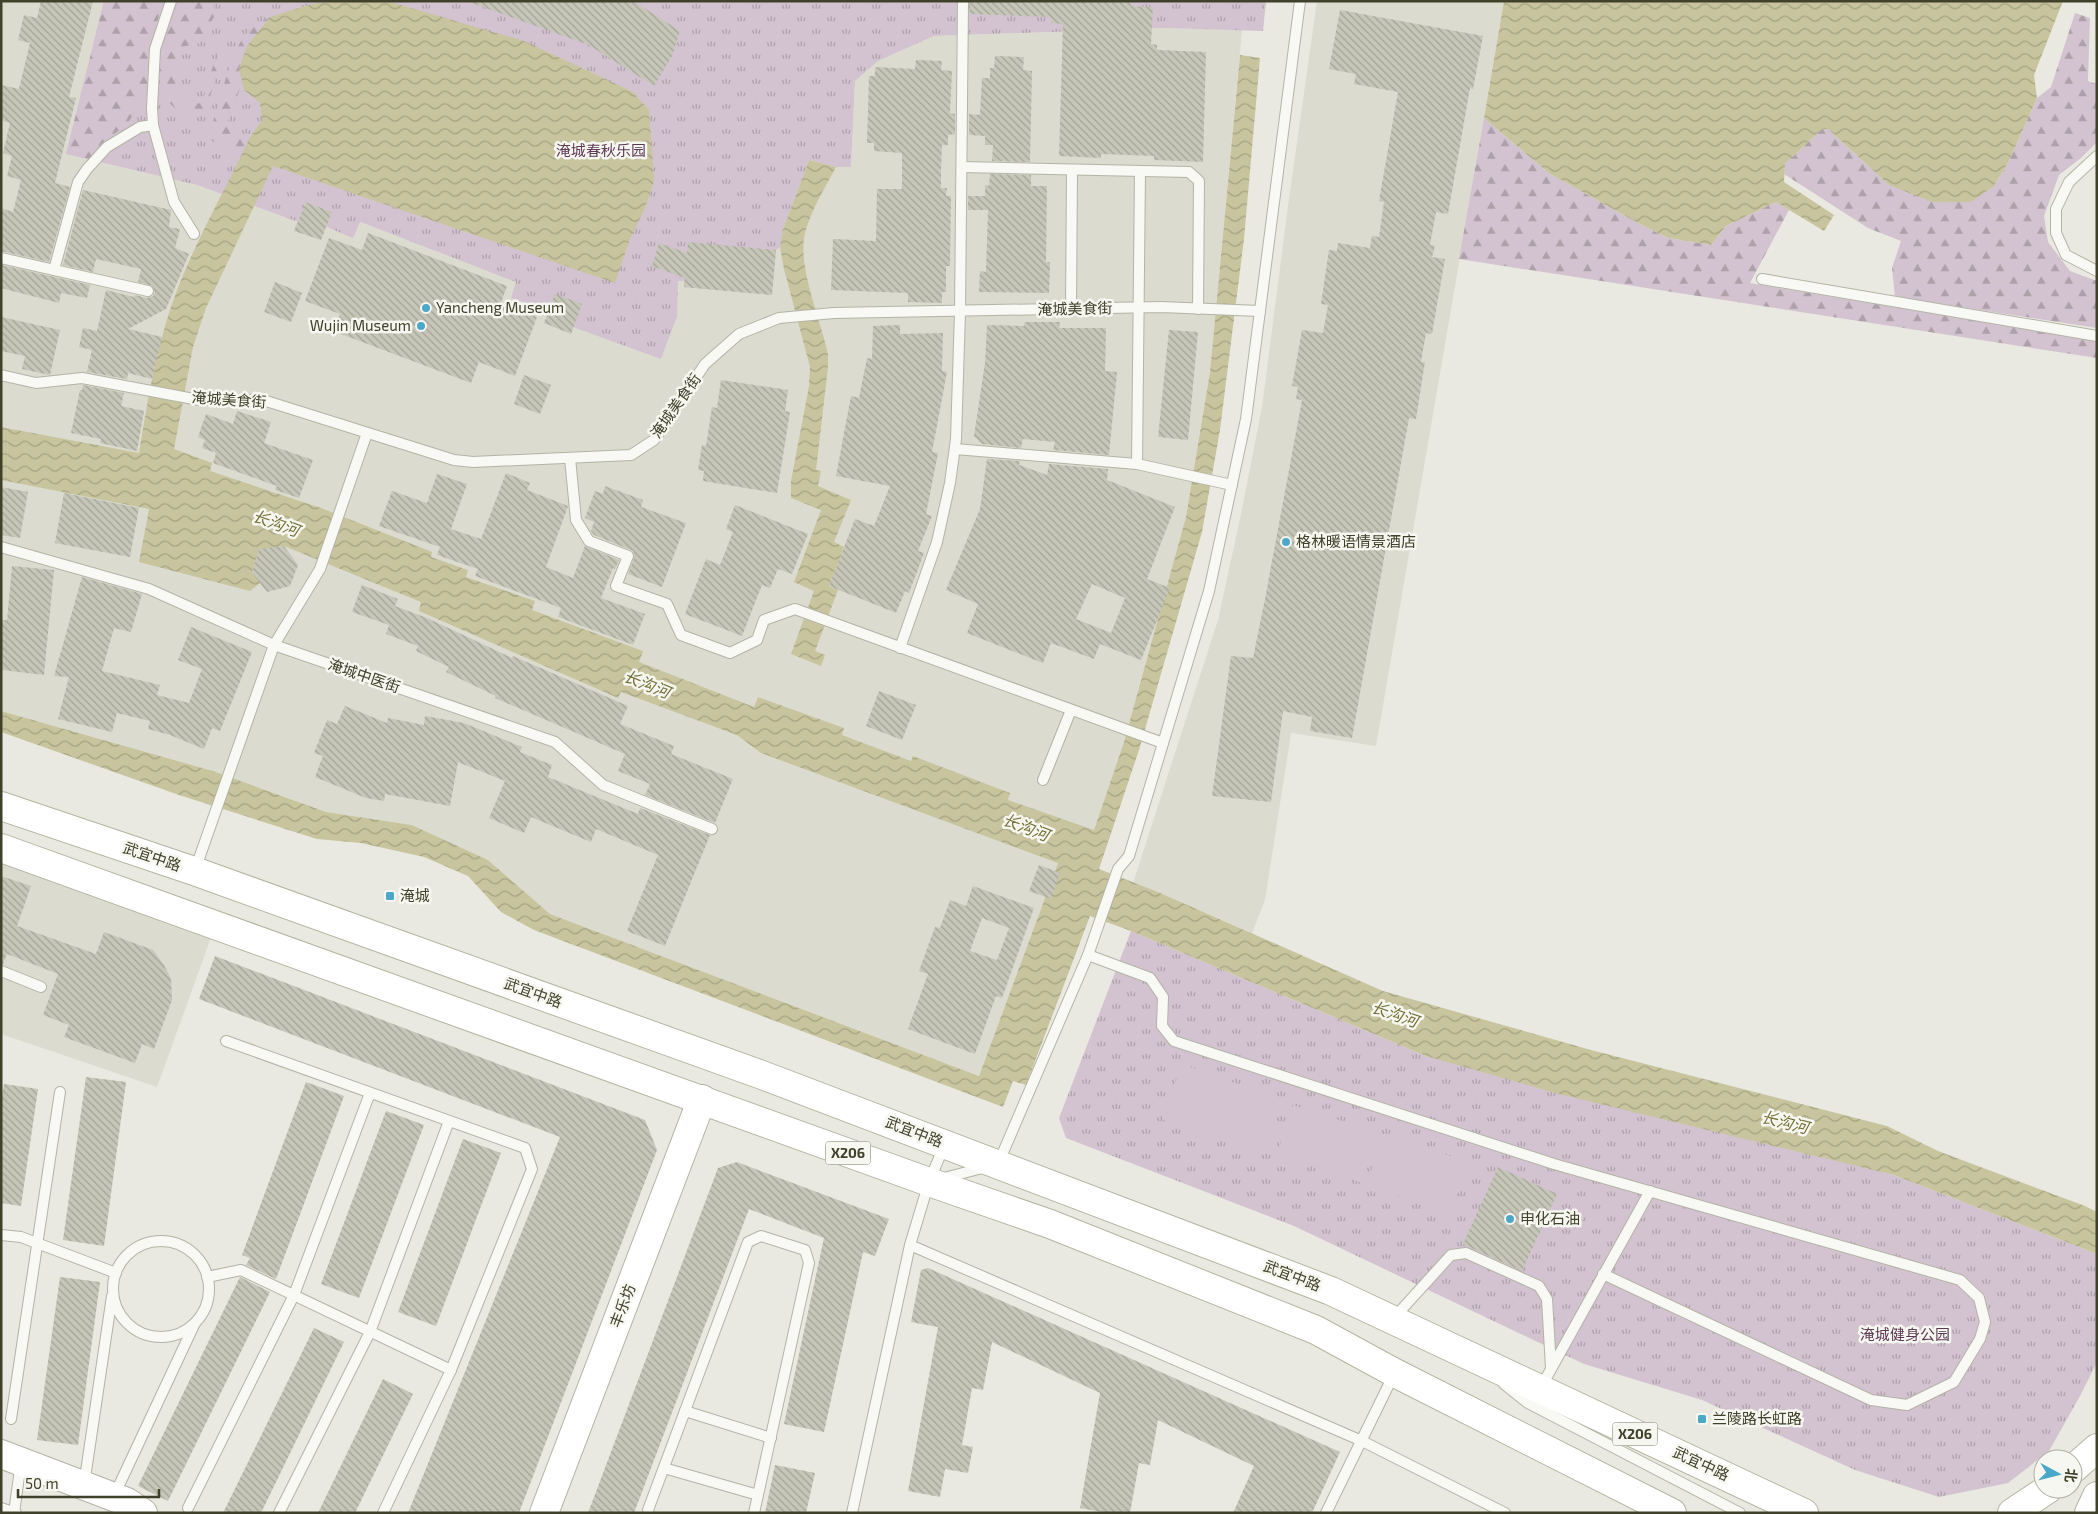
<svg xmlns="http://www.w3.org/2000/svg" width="2098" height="1514" font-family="'Exo 2','Noto Sans SC',sans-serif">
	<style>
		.built { fill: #dbdbd0 }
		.grass { fill: url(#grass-tufts) }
		.forest { fill: url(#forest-firs) }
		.garden { fill: #d3c3d0 }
		.water { fill: url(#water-waves) }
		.building { fill: url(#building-back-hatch); fill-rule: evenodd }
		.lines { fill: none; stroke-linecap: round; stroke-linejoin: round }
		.lane-casing { stroke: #b3b3a6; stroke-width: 12 }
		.secondary-casing { stroke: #b3b3a6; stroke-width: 30 }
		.primary-casing { stroke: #b4b5a1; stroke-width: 30 }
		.lane { stroke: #f8f8f4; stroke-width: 10 }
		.secondary { stroke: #fff; stroke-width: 28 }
		.primary { stroke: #fff; stroke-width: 28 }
		.poi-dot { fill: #4ca8c9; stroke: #f7f7f1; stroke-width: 2 }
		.labels { text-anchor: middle; stroke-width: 5; stroke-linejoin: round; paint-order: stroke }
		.shield { fill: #f7f7f1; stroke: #777866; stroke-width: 1 }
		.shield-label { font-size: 14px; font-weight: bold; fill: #40412a }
		.park-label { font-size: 15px; fill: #5c3854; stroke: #f7f7f1 }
		.poi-label { font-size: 15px; fill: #40412a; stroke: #f7f7f1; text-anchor: start }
		.street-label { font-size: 15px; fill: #40412a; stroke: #f7f7f1 }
		.water-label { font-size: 16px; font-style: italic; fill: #737136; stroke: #f7f7f1 }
	</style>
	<defs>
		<pattern id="grass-tufts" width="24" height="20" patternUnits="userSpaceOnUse" patternTransform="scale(1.25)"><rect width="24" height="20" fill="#d3c3d0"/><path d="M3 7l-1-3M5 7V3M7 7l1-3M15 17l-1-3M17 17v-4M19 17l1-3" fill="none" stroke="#ada0a9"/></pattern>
		<pattern id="forest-firs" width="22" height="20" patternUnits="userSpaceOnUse" patternTransform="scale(1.25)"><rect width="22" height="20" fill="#d3c3d0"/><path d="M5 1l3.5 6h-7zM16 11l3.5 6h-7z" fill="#ada0a9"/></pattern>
		<pattern id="water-waves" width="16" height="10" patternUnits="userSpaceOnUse" patternTransform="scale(1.25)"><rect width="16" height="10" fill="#c8c59e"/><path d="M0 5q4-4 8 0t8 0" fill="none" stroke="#a4a281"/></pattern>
		<pattern id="building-back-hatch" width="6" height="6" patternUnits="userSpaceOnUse" patternTransform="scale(1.25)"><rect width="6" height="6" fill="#c6c6b9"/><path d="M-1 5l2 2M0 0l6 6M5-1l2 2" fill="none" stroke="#a2a297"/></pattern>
	</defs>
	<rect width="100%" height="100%" fill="#e9e9e1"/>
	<g class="built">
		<path d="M1 1H104L66 154 197 185 297 222 306 202 332 212 326 228 353 237 359 222 517 282 511 298 549 311 661 359 677 317V281H685L684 286 772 295 776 250 809 160 851 167 855 81 878 61 934 36 1163 28 1242 30 1210 372 1186 518 1124 742 1094 830 1058 863 979 1076 550 914 488 860 412 825 326 812 213 771 1 711Z"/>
		<path d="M1317 1H1504L1376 746 1291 733 1265 900 1252 933 1158 892 1133 883 1218 620 1241 514 1262 407 1288 206Z"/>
		<path d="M1 856 213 932 157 1087 1 1034Z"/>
	</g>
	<g class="grass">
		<path d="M104 1H1266L1263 31 1163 28 934 36 878 61 855 81 851 167H836L809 160 783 229 780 247 776 250 772 295 684 287V281H678L677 317 661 359 573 327 549 311 511 298 516 282 360 222 353 238 326 227 332 212 306 202 298 222 197 185 66 154Z"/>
		<path d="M1131 931 1426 1056 1894 1175 2097 1254V1362L2080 1396 2049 1451 2008 1483 1939 1497 1855 1470 1702 1400 1584 1364 1294 1226 1066 1138 1059 1118Z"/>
	</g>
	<g class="forest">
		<path d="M104 1H163L150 48 146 96 127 124 100 145 90 159 66 154Z"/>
		<path d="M178 1H211L216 13 200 43 182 47 176 88 185 104 202 103 213 66 224 46 207 108C198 113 187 116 178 110 173 107 166 100 164 96 154 80 163 31 170 15 172 10 176 6 178 1Z"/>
		<path d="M2075 13 2090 18 2088 81 2097 84V142L2081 158 2059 175 2044 216 2048 242 2070 271 2097 281V328L1895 297 1892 268 1901 241 1868 228 1784 174 1785 164 1822 129H1828L1889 185 1994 186 2009 161 2037 98 2051 87Z"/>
		<path d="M270 17 247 46 239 69 242 83 226 127 250 137 242 154 212 141 209 134C219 108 230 49 248 32 254 26 263 22 270 17Z"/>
		<path d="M1484 118 1550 174 1638 223 1668 238 1711 245 1726 226 1776 202 1789 210 1750 283 2097 341V358L1459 259Z"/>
	</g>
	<g class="garden">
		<path d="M1182 1064 1282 1100 1262 1155 1162 1119Z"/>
		<path d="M1293 1105 1379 1133 1362 1183 1277 1155Z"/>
		<path d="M1383 1134 1468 1162 1451 1213 1366 1185Z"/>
	</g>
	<g class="water">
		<path d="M353 1H387L524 41 633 92 649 110 654 181 645 208 630 239 615 283 273 166 206 308 193 347 174 449 212 463 210 471 321 508 432 552 431 557 468 570 466 577 535 601 532 610 643 651 639 662 754 707 758 697 844 728 842 735 911 761 913 756 1010 793 1008 800 1094 830 1124 742 1186 517 1210 372 1240 55 1260 58 1244 239 1220 430 1202 532 1139 750 1099 869 1158 892 1383 991 1591 1050 1887 1126 1938 1151 2085 1206 2097 1212V1254L1894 1175 1559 1094 1426 1056 1131 931 1090 916 1026 1085 1013 1081 1003 1107 534 930 501 912 468 876 424 857 361 843 317 839 179 795 1 732V711L213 771 326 812 412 825 488 860 550 914 979 1076 1058 863 761 753 737 735 621 692 618 698 419 611 421 602 284 546 259 550 252 572 260 583 250 591 139 562 149 509 1 480V427L139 453C147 404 155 354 171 307 191 248 224 193 250 137L262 120 260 103 244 90 239 69 247 46 270 17 315 3Z"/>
		<path d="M1504 1H2063L2034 75 2037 98 2009 161 1994 186 1971 202H1932L1889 185 1828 129H1822L1785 164 1784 182 1834 215 1824 231 1776 202 1726 226 1711 245 1668 238 1638 223 1550 174 1484 118Z"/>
		<path d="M809 160 836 167C825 188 811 210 805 233 797 266 821 321 828 354V367L816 470 821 471 818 486 851 500 834 542 844 547 829 586 838 590 815 651 825 655 821 666 791 654 814 591 794 582 821 510 791 498V481L809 386 810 367 784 269 780 247 783 229Z"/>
	</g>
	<g class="building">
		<path d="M41 1H93L69 97 76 98 55 183 70 187 49 262 1 251V208L13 212 21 180 7 176 12 156 3 153 10 123 1 120V85L19 89 30 43 18 40 24 15 37 18Z"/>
		<path d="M473 1H633L680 31 672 56 654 86 589 45 472 3Z"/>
		<path d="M970 1H1131V6L1153 7 1151 44 1157 45V50L1206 52 1203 162 1154 160V156L1101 154V158L1059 156 1063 24 1051 23V17L970 14Z"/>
		<path d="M1340 10 1483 36 1473 89 1470 88 1448 214 1436 212 1430 245 1435 246 1432 257 1445 259 1432 334 1426 333 1421 362H1425L1416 419 1409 418 1352 738 1310 731 1312 717 1283 711 1271 802 1212 796 1231 656 1253 658 1265 599 1302 400 1296 399 1298 387 1292 386 1302 330 1323 333 1328 305 1321 304 1329 250 1337 251 1338 243 1370 248 1372 236 1379 237 1384 202 1379 201 1398 92 1354 84 1356 74 1329 69Z"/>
		<path d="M995 56 1024 57 1023 70 1032 71 1030 162 992 161 993 145H985V136L969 135V114L980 115 982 78H990V68H994Z"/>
		<path d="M916 60 942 61 941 70 952 71 950 113 955 114V134L948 135V145H942L941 170V188H947L946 196H951L950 266H946V292H942V303L908 302V293L831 290 833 239 876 241 877 189H902V153L874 151V143H867L869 76H875V67L915 69Z"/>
		<path d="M990 174 1031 175V186H1047L1046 262H1050L1049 293 979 292 980 271 986 272 988 210H968V196H985V185L989 186Z"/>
		<path d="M83 190 171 210 169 227 180 229 175 248 189 254 166 309 128 329 162 337 152 379 128 373 127 379 87 372 92 350 79 347 83 328 97 331 106 290 134 297 135 295 147 298 153 296 155 292 152 286 138 282 141 269 96 259 93 272 63 265Z"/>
		<path d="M306 202 332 212 321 240 294 231Z"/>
		<path d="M368 233 507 286 501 303 537 317 515 376 479 362 471 383 333 331 340 314 305 301 329 238 362 250Z"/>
		<path d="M688 242 776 250 772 295 684 287 685 278 652 266 659 243 687 253Z"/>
		<path d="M1 265 90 285 87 298 61 293 59 303 1 288Z"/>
		<path d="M275 282 302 293 291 322 264 312Z"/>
		<path d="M555 294 582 304 571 334 544 323Z"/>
		<path d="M1 317 60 330 50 375 22 369 25 356 1 351Z"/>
		<path d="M1025 322H1060L1059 328H1106L1105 371 1117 372 1109 455 1053 450 1055 442 1023 439 1021 448 982 444 974 436 985 363 987 325 1024 326Z"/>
		<path d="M900 325V334L943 333 942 371 947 372 932 452 938 453 926 514 932 516 918 551 924 553 909 593 905 591 896 613 829 586 855 519 874 526 890 486 836 476 851 396 859 398 867 358 872 359 873 326Z"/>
		<path d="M1169 330 1198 332 1188 440 1158 437Z"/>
		<path d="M524 375 551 385 540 414 514 404Z"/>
		<path d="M721 380 788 390 785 411 790 412 777 493 703 481 704 471 698 470 702 445 706 446 712 407 717 408Z"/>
		<path d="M83 385 124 393 121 406 144 411 137 451 100 443 101 439 71 433 80 390H82Z"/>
		<path d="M237 411 271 422 264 443 313 460 299 498 275 490 277 486 213 463 216 453 202 448 205 440 198 437 206 414 233 424Z"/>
		<path d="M987 459 1020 461 1019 465 1047 475 1049 464 1108 469 1107 480 1175 507 1147 579 1170 588 1141 660 1100 644 1094 659 1051 643 1043 663 967 633 978 604 946 590 980 509ZM1092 584 1125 598 1111 633 1076 619Z"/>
		<path d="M506 473 530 483 527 490 568 506 546 567 573 578 585 546 619 560 615 569 613 568 601 598 645 614 633 645 558 617 561 608 475 576 478 569 437 555 440 547 379 526 392 491 427 503 437 474 467 484 451 529 481 539Z"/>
		<path d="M605 486 643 500 641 507 686 523 662 587 628 574 634 558 633 551 594 535 591 531 594 522 585 518 595 491 603 494Z"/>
		<path d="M1 487 28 492 20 538 1 535Z"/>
		<path d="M64 493 139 508 130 557 55 543Z"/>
		<path d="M735 505 808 534 792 574 778 569 770 588 762 585 742 636 685 614 706 559 720 565 733 532 726 529Z"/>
		<path d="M284 546 298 565 290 586 267 592 252 573 259 549Z"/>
		<path d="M12 566 54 570 44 675 2 670 1 620H7Z"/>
		<path d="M82 577 142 594 131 632 114 628 102 671 160 685 157 695 189 703 202 669 178 660 191 627 252 652 220 731 212 728 204 749 170 735 148 729 150 721 117 713 112 732 58 719 69 677 54 676Z"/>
		<path d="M362 585 398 599 395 606 427 618 512 658 513 656 628 706 620 724 674 746 671 754 733 779 715 823 645 795 650 784 618 771 625 754 495 698 496 696 446 672 449 667 416 651 418 646 386 634 389 625 352 612Z"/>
		<path d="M879 691 916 705 902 740 866 726Z"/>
		<path d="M345 706 387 723 388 718 424 725 425 716 464 723 522 747 520 752 552 765 548 777 638 814 640 808 710 835 665 946 627 931 658 855 596 829 591 842 531 817 524 833 489 818 505 781 458 762 450 806 385 794 384 801 366 798 315 777 323 756 314 753 327 720 337 724Z"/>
		<path d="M1039 865 1060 873 1051 899 1029 891Z"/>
		<path d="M1 876 31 886 17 926 96 954 104 932 153 950 164 965 171 979 172 1000 154 1049 142 1044 135 1063 64 1037 69 1025 43 1015 58 974 7 954 3 964H1Z"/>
		<path d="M973 886 1034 908 1002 998 996 996 975 1054 908 1029 928 974 919 971 935 927 940 928 950 900 966 906ZM982 918 1009 928 997 960 970 951Z"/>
		<path d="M215 956 645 1120 657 1150 519 1513H408L560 1137 199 999Z"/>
		<path d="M86 1077 126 1082 104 1246 63 1240Z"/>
		<path d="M306 1082 344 1096 276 1279 246 1265 250 1258 242 1255Z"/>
		<path d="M4 1084 38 1089 21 1206 1 1203V1100Z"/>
		<path d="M386 1111 424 1125 359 1298 321 1284Z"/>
		<path d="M463 1139 501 1153 436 1326 398 1312Z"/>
		<path d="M737 1162 889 1219 875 1256 863 1252 824 1432 784 1424 824 1238 749 1209 634 1513H588L718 1168Z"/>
		<path d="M1498 1167 1557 1194 1522 1271 1463 1244Z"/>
		<path d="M928 1268 1340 1452 1312 1513H1233L1254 1466 1158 1420 1150 1465 1139 1463 1130 1513H1107L1080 1508 1100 1393 992 1342 983 1390 972 1388 962 1445 973 1447 968 1473 945 1469 940 1497 908 1491 938 1327 911 1322 921 1270Z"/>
		<path d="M60 1277 100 1282 78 1445 37 1440Z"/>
		<path d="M240 1277 270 1292 168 1501 138 1486Z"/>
		<path d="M314 1328 344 1342 261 1513H223Z"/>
		<path d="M383 1379 413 1394 355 1513H318Z"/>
		<path d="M775 1465 815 1473 806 1513H765Z"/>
	</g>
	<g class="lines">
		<defs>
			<g id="lane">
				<path d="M171 1 155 49 152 108 153 125 174 202 194 234"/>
				<path d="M2097 156 2069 182 2056 209V233L2066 255 2097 271"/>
				<path d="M962 167 1189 172 1199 181 1198 309"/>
				<path d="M1 258 148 291"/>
				<path d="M54 270 78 182 87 169 107 147 140 127 153 125"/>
				<path d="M1762 279 2097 336"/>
				<path d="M1071 309 1072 170"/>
				<path d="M1 375 36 383 82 378 199 400H263L454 460 473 462 631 455 654 440 705 364 739 334 779 318 834 313 1161 307 1260 311"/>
				<path d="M955 449 1137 464 1232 485"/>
				<path d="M570 458 576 520 589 541 628 556 616 586 667 604 681 635 730 653 757 640 764 620 795 609 1163 743"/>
				<path d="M1137 464 1140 171"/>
				<path d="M1 547 149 589 274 645 555 742 603 785 712 829"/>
				<path d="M900 648 937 542 950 483 956 439 960 312 963 1"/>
				<path d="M1043 780 1071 710"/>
				<path d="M195 870 274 645 320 569 367 433"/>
				<path d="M1088 955 1150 978 1163 997 1162 1026 1174 1041 1554 1164 1960 1280 1979 1298 1985 1322 1980 1339 1954 1382 1907 1405 1871 1400 1603 1274"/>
				<path d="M1 971 41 987"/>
				<path d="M226 1041 525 1148 532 1169 451 1370 383 1513"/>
				<path d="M940 1179 998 1164 1088 955 1118 869 1129 856 1209 591 1246 419 1300 1"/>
				<path d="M1 1235 21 1237 116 1273"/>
				<circle cx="161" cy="1289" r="48"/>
				<path d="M910 1245 1362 1441 1505 1513"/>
				<path d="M207 1277 241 1270 451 1370"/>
				<path d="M1393 1319 1451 1255 1466 1253 1539 1286 1547 1299 1551 1368"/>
				<path d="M1504 1384 1528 1403 1740 1513"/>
				<path d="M1540 1389 1650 1191"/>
				<path d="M685 1411 771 1438"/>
				<path d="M11 1419 60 1092"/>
				<path d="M664 1468 758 1495"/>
				<path d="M84 1485 112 1296"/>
				<path d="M114 1496 195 1323"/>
				<path d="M1 1508 16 1513"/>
				<path d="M188 1508 294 1295 370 1093"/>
				<path d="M14 1513 21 1462"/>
				<path d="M279 1513 370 1332 449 1121"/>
				<path d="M649 1513 648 1510 748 1242 761 1236 805 1250 809 1263 754 1513"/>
				<path d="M852 1513 910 1245 929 1182 944 1146"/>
				<path d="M1326 1513 1394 1374"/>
			</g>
			<g id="secondary">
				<path d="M1 1454 127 1502 143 1513"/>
				<path d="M544 1513 702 1099"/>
			</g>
			<g id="primary">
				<path d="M1 806 194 871 762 1075 1331 1291 1804 1513"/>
				<path d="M1 848 929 1182 1050 1224 1316 1330 1395 1373 1672 1513"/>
				<path d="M2073 1469 2097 1448"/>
				<path d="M2012 1513 2048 1489"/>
				<path d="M2089 1513 2097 1496"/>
			</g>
		</defs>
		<use href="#lane" class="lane-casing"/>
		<use href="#secondary" class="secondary-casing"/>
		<use href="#primary" class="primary-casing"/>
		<use href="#lane" class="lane"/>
		<use href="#secondary" class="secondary"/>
		<use href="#primary" class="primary"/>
	</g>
	<g class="poi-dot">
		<circle cx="426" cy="308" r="5"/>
		<circle cx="421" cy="326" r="5"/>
		<circle cx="1286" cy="542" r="5"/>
		<rect x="385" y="891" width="10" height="10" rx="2.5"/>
		<circle cx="1510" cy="1219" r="5"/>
		<rect x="1697" y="1414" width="10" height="10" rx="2.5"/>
	</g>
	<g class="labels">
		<g class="shield">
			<rect x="825.5" y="1141.5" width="45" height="23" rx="4"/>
			<rect x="1612.5" y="1422.5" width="45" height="23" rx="4"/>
		</g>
		<g class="shield-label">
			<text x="848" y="1158">X206</text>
			<text x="1635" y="1439">X206</text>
		</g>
		<g class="park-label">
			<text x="601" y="156">淹城春秋乐园</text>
			<text x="1905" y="1340">淹城健身公园</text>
		</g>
		<g class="poi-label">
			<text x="436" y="313">Yancheng Museum</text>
			<text x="411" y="331" text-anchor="end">Wujin Museum</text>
			<text x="1296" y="547">格林暖语情景酒店</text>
			<text x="400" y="901">淹城</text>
			<text x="1520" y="1224">申化石油</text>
			<text x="1712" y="1424">兰陵路长虹路</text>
		</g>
		<g class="street-label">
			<text transform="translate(1075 309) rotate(-1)" y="5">淹城美食街</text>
			<text transform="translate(229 400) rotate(4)" y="5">淹城美食街</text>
			<text transform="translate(676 406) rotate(-55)" y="5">淹城美食街</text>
			<text transform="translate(364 676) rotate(19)" y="5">淹城中医街</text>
			<text transform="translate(152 857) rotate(19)" y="5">武宜中路</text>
			<text transform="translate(533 993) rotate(20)" y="5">武宜中路</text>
			<text transform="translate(914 1132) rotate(21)" y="5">武宜中路</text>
			<text transform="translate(1292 1276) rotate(21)" y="5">武宜中路</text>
			<text transform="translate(623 1306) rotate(-69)" y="5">丰乐坊</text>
			<text transform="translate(1701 1464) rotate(25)" y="5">武宜中路</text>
		</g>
		<g class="water-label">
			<text transform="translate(276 523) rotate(20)" y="6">长沟河</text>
			<text transform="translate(647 684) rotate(22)" y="6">长沟河</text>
			<text transform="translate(1026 827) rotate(21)" y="6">长沟河</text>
			<text transform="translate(1395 1014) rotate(19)" y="6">长沟河</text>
			<text transform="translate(1785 1122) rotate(14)" y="6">长沟河</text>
		</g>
	</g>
	<rect width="2098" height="1514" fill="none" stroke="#40412a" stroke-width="5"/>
	<g transform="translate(2058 1474) rotate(97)"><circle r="24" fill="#f7f7f1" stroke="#aeaea1"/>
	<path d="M0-4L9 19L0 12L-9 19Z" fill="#4ca8c9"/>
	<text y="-8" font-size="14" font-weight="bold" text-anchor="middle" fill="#40412a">北</text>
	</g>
	<path d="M18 1489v8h141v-8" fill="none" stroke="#40412a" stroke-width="2.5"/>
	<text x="25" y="1489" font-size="15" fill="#40412a" stroke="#f7f7f1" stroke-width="4" paint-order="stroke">50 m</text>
</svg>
